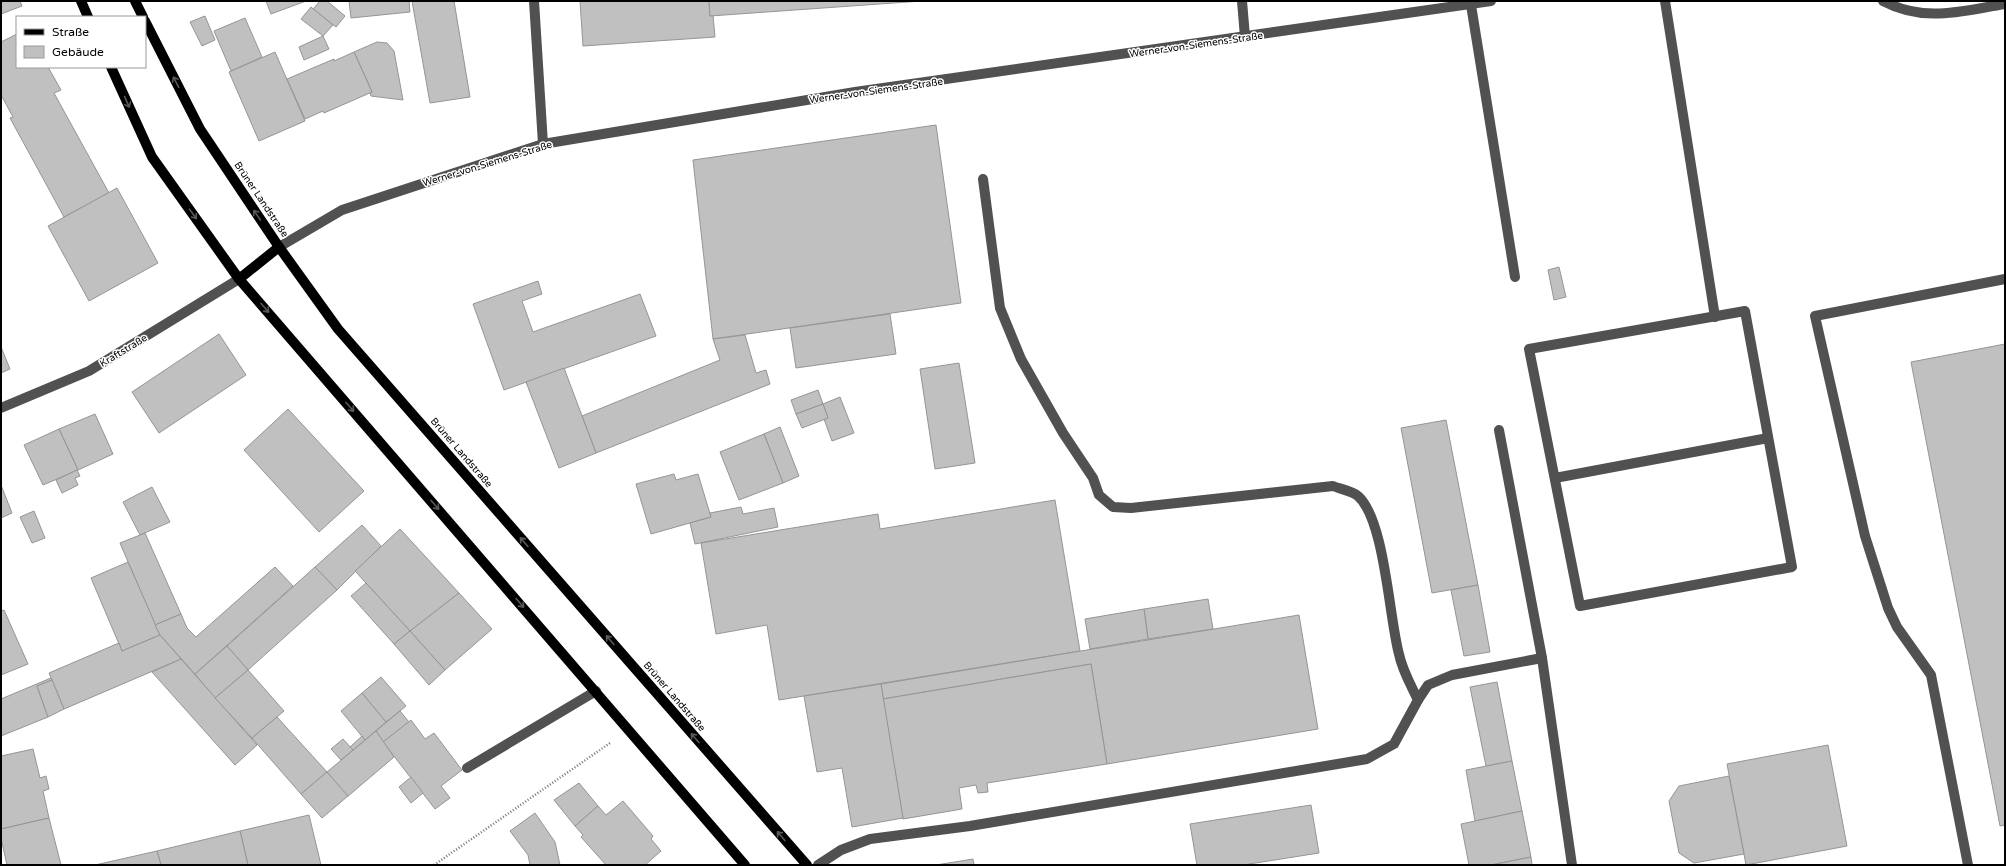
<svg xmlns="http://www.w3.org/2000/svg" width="2006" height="866" font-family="'Varela Round',sans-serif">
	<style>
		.building { fill: #c0c0c0; stroke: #959595 }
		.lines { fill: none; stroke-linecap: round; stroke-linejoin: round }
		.path { stroke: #737373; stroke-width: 2.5; stroke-dasharray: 1 2; stroke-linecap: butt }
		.minor { stroke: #515151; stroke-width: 10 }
		.major { stroke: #000; stroke-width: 10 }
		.oneway { stroke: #595959 }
		.labels { text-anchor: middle; stroke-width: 3; stroke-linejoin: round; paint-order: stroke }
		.street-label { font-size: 10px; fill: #000; stroke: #fff }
	</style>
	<rect width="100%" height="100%" fill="#fff"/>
	<g class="building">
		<path d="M1 1H20L22 6 1 14Z"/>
		<path d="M266 1H306L271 14Z"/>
		<path d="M320 1H327L345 16 336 27 313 9Z"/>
		<path d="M349 1H409L410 12 351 18Z"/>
		<path d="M412 1H454L470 97 430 103Z"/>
		<path d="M580 1H709L710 16 713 15 715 37 583 46Z"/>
		<path d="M709 1H922L710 16Z"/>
		<path d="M311 7 333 25 323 36 301 19Z"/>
		<path d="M205 16 215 40 202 46 190 22Z"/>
		<path d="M245 18 262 57 231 71 214 31Z"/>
		<path d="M17 34V67H48L61 90 54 93 109 193 64 217 10 118 13 117 1 95V42Z"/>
		<path d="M323 36 329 49 304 60 299 47Z"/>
		<path d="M377 42 387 43 394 51 403 100 371 96 370 93 372 92 354 52Z"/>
		<path d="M275 52 305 121 259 141 229 72Z"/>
		<path d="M354 52 372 92 324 113 323 111 305 119 287 79 334 59V61Z"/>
		<path d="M936 125 961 303 713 339 693 160Z"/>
		<path d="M117 188 158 263 89 301 48 226Z"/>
		<path d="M1559 267 1566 297 1554 300 1548 270Z"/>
		<path d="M538 281 542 294 522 301 533 332 640 294 656 336 504 390 473 304Z"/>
		<path d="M890 314 896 354 796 368 790 328Z"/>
		<path d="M219 334 246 375 159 433 132 392Z"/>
		<path d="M745 335 756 373 766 370 770 384 596 453 582 416 720 360 713 339Z"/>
		<path d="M2005 344V825L2000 826 1911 362Z"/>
		<path d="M1 347 10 369 1 373Z"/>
		<path d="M959 363 975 463 935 469 920 369Z"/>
		<path d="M564 368 596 453 559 468 526 382Z"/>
		<path d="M818 390 823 404 796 414 791 400Z"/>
		<path d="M840 397 854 433 832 441 824 419 828 418 823 404Z"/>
		<path d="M823 404 828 418 802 428 796 414Z"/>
		<path d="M288 409 364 491 319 532 244 450Z"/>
		<path d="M95 414 113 454 78 470 59 429Z"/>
		<path d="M1446 420 1478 585 1432 593 1401 428Z"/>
		<path d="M780 427 799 476 783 483 764 434Z"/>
		<path d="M59 429 78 470 43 485 24 445Z"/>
		<path d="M764 434 783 483 739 500 720 452Z"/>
		<path d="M77 470 80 476 75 478 78 485 62 493 56 480Z"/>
		<path d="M674 474 676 480 698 474 711 517 651 534 636 484Z"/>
		<path d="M1 485 12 513 1 518Z"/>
		<path d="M152 487 170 522 140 535 123 502Z"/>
		<path d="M1055 500 1080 651 779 700 767 625 716 634 701 543 878 514 880 529Z"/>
		<path d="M741 507 743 514 774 508 778 527 695 544 690 523 711 517 710 513Z"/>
		<path d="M34 511 45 538 32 543 20 517Z"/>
		<path d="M362 525 381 546 337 590 315 567Z"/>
		<path d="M400 529 459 593 410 631 355 571Z"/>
		<path d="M145 533 181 614 155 625 120 543Z"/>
		<path d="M128 562 160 635 122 651 91 578Z"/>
		<path d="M275 567 293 586 195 674 160 635 155 625 181 614 187 628 196 637Z"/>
		<path d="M315 567 337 590 248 670 227 646Z"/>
		<path d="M366 583 410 631 394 644 351 596Z"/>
		<path d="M1478 585 1490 652 1464 656 1451 590Z"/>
		<path d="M459 593 492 629 445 670 410 631Z"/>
		<path d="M1208 599 1213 629 1148 639 1144 609Z"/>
		<path d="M1144 609 1148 639 1090 649 1085 619Z"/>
		<path d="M4 610 28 664 1 675V611Z"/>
		<path d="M1299 615 1318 729 1107 764 1091 664 883 699 881 684Z"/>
		<path d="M410 631 445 670 429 685 394 644Z"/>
		<path d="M160 635 181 659 64 709 49 673 119 643 122 651Z"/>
		<path d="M227 646 248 670 215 698 195 674Z"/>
		<path d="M181 659 257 745 235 765 152 672Z"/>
		<path d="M1091 664 1107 764 987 783 988 792 978 793 976 785 959 788 962 809 903 819 883 699Z"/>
		<path d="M248 670 284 711 252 738 215 698Z"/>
		<path d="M381 677 406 706 386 722 362 693Z"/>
		<path d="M51 678 52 680 37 686 48 717 1 736V699Z"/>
		<path d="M52 680 64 709 48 717 37 686Z"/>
		<path d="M1497 682 1512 761 1486 766 1470 687Z"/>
		<path d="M881 684 903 818 852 827 842 768 817 772 804 696Z"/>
		<path d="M362 693 386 722 365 740 341 711Z"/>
		<path d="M400 711 409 722 383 742 376 731Z"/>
		<path d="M277 717 327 772 301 794 252 738Z"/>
		<path d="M411 720 425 739 434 733 462 770 441 786 450 798 435 809 383 742Z"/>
		<path d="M376 731 394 757 347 797 327 772Z"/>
		<path d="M362 736 365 740 353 750 350 747Z"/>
		<path d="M343 739 353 750 341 760 331 749Z"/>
		<path d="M1828 745 1847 846 1746 865 1727 764Z"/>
		<path d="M33 749 40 778 46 776 49 789 43 791 49 818 1 829V756Z"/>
		<path d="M1512 761 1522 811 1475 821 1466 770Z"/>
		<path d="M327 772 348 796 322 818 301 794Z"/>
		<path d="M1729 776 1744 854 1694 863 1679 853 1669 801 1679 786Z"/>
		<path d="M411 777 423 793 411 803 399 787Z"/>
		<path d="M579 783 598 806 575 826 554 800Z"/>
		<path d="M623 801 653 836 651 839 661 851 645 865H606L581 837 583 835 575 826 598 806 606 815Z"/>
		<path d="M1311 805 1319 853 1243 865H1197L1190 824Z"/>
		<path d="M1522 811 1531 857 1491 865H1469L1461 824Z"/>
		<path d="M535 813 555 842 560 865H530L528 855 510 831Z"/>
		<path d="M309 815 321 865H248L240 831Z"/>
		<path d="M49 818 61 865H7L1 838V829Z"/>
		<path d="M240 831 248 865H161L157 851Z"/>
		<path d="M157 851 161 865H95Z"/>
		<path d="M1531 857 1532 865H1491Z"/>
		<path d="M973 859 974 865H936Z"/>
	</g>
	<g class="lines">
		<path class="path" d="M434 865 610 743"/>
		<g class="minor">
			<path d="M534 1 543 144"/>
			<path d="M1242 1 1245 37"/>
			<path d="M1665 1 1715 317"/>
			<path d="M1883 1C1925 23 1961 11 2005 4"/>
			<path d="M1471 5 1515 277"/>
			<path d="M983 179 1000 308 1021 359 1063 433 1093 478 1099 495 1113 507 1131 508 1333 486C1340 489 1352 491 1358 496 1385 520 1389 618 1399 654 1402 670 1411 685 1418 700"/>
			<path d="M279 247 342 210 543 144 855 92 1491 1"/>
			<path d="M1745 311 1792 567 1580 606 1529 349Z"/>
			<path d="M1 408 89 371 239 279"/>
			<path d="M1499 430 1542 658"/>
			<path d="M1555 478 1768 438"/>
			<path d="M467 768 596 691"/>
			<path d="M818 865 841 850 870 839 970 826 1367 759 1394 744 1418 700 1428 685 1452 675 1542 658 1572 865"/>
			<path d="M1968 865 1931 675 1897 627 1888 608 1865 536 1815 316 2005 279"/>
		</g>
		<g class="major">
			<path d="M81 1 88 17"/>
			<path d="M135 1 143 17"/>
			<path d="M145 21 200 129 279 247 338 329 807 865"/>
			<path d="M111 67 152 157 239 279 745 865"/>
			<path d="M239 279 279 247"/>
		</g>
	</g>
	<defs><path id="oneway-shaft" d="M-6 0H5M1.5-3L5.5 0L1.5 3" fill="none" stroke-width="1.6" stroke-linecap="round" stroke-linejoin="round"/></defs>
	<g class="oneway">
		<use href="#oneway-shaft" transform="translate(176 82) rotate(-117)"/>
		<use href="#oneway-shaft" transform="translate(127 102) rotate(66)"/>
		<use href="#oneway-shaft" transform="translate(193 214) rotate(54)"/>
		<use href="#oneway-shaft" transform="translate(257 215) rotate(-124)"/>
		<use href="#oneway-shaft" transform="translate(265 308) rotate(49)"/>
		<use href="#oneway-shaft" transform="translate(350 407) rotate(49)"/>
		<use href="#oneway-shaft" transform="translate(435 505) rotate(49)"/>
		<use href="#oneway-shaft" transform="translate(524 542) rotate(-131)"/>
		<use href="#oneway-shaft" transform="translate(520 603) rotate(49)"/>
		<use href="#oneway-shaft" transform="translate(610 640) rotate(-131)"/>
		<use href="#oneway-shaft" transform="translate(695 738) rotate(-131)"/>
		<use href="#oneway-shaft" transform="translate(781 836) rotate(-131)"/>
	</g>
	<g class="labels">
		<g class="street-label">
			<text transform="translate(1196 44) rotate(-8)" y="4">Werner-von-Siemens-Straße</text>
			<text transform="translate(876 90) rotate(-8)" y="4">Werner-von-Siemens-Straße</text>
			<text transform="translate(487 163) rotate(-17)" y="4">Werner-von-Siemens-Straße</text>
			<text transform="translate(262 199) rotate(56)" y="4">Brüner Landstraße</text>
			<text transform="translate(123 350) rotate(-31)" y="4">Kraftstraße</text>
			<text transform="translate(462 452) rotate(49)" y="4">Brüner Landstraße</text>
			<text transform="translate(675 696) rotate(49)" y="4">Brüner Landstraße</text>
		</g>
	</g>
	<rect width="2006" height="866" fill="none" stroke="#000000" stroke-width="4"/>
	<rect x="16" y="16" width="130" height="52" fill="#ffffff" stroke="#999999"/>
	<rect x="24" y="29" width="20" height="6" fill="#000000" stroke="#999999"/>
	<text x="52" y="36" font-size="12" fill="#000000">Straße</text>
	<rect x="24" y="46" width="20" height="12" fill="#c0c0c0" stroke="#999999"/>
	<text x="52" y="56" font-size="12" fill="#000000">Gebäude</text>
</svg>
